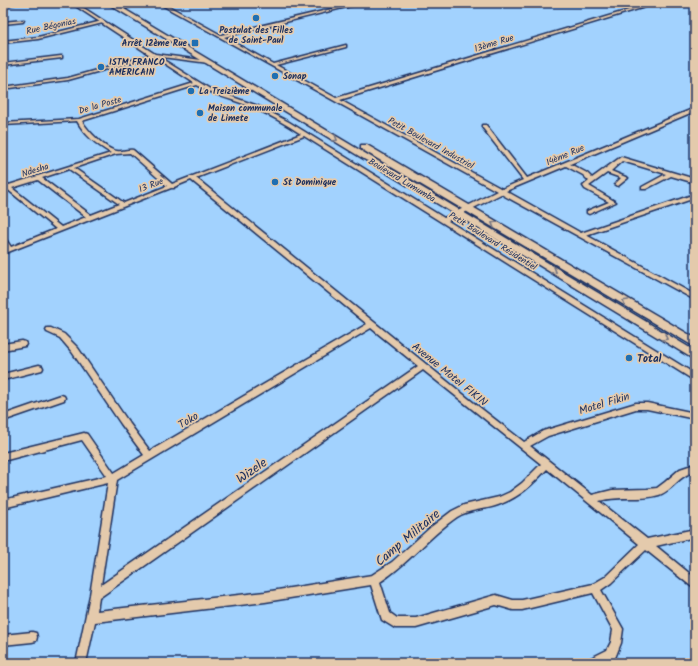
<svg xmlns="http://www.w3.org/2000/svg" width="698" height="666" font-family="Kalam,sans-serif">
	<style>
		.water { fill: #a2d2fe; stroke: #6c91be }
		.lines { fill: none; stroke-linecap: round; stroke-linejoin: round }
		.minor-casing { stroke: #1b2f5e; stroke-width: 3 }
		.tertiary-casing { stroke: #1b2f5e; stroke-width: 3 }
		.trunk-casing { stroke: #1b2f5e; stroke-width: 3 }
		.minor { fill: #e4caac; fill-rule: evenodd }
		.tertiary { fill: #e4caac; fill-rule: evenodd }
		.trunk { fill: #e4caac; fill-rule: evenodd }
		.oneway { stroke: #757581 }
		.poi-dot { fill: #1f6fb2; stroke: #e4caac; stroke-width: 1.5 }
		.labels { text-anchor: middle; stroke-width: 3.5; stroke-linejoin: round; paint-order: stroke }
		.far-street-label { font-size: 9px; fill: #1b2f5e; stroke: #e4caac }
		.far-poi-label { font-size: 9px; font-weight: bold; fill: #1b2f5e; stroke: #e4caac; text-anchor: start }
		.poi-label { font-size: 11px; font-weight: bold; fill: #1b2f5e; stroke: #e4caac; text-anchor: start }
		.street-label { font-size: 11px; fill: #1b2f5e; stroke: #e4caac }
		.near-street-label { font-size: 13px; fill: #1b2f5e; stroke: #e4caac }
	</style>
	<rect width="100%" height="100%" fill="#e4caac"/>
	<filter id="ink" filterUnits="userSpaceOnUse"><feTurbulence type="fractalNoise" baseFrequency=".025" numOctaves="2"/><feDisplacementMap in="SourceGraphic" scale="8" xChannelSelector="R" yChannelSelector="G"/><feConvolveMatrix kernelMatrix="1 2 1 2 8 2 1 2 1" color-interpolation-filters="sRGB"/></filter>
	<g filter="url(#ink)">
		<rect class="water" x="3" y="3" width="692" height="660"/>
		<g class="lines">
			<defs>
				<g id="minor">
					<path d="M138 3H144L119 10 117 9Z"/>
					<path d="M158 3H163L221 35 357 3H363L224 37 273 64 346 45V47L276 65 336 98 652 3H658L340 100 502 189 523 180 482 127V125H486L527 178 695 108V111L570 164 587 173 592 178 621 157 695 179V183L671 176 646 189H642V187L666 174 622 161 611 171 628 178 618 186 615 184 621 178 607 173 589 186 616 202 589 214 587 213V211L609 202 585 189 583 186 589 181 583 175 566 166 506 191 581 233 695 194V198L586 235 695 295V300L501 194 448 221 695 374V381L304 136 196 178 474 403 524 442 543 431 636 403H647L695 413V419L647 409H636L548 436 530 446 592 495 612 490 647 489 657 488 665 482 680 469 695 464V472C678 475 674 490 659 495 640 501 620 495 599 501L647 539 695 529V537L656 546 695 578V589L692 587 646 550 611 583 601 590 623 629 621 643 615 658 604 663H588L589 659 607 650 611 642 613 630 593 593 522 610H513L496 605 416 628H395L382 620 371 585 265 602 95 622 86 663H76L90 595 108 483 3 508V500L107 476 82 440 3 461V453L84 433 87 434 114 473 144 455 121 424 72 352 60 338 47 332 46 330 47 328H51L64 334 78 348 127 420 150 451 367 324 191 180 174 187V188H171L3 254V250L7 248 3 243V237L5 238 11 247 56 229 7 189 3 191V187H4L3 186V181L9 185 111 153C97 145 85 136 77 121L3 125V123L79 119 194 83 153 56 152 55 154 54 210 89 258 106 289 122 444 218 497 191ZM197 85C214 96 235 100 254 108 270 115 286 124 301 134L172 184 133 150C128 149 122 152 117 151 106 150 87 130 82 121ZM130 153 167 186 124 203 74 168 116 154ZM69 169 119 204 91 215 42 178ZM38 180 86 217 61 227 12 188ZM371 328 418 366 101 585 117 480ZM423 370 541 464 522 483 510 492 499 497 464 505 452 511 431 527 392 562 372 575 265 592 97 611 99 598ZM547 469 639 544 605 577 593 584 522 600H513L496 595 416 618H397L390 613 380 582C408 564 429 536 457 517 469 509 485 510 498 505 519 498 533 484 547 469Z"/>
					<path d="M24 20 23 22 3 24V22Z"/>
					<path d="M102 21 103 23 38 39 3 43V41L38 37Z"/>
					<path d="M61 56H62V58L3 65V63Z"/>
					<path d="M22 341 25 342 26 344 25 346 3 350V344Z"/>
					<path d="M39 365 42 366 43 368 42 370 3 380V374Z"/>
					<path d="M61 395 64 396 65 398 64 400 3 421V415Z"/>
					<path d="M32 632 36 633 37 637 36 641 32 642 3 645V635Z"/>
				</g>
				<g id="tertiary">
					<path d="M11 3H18L3 7V5Z"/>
					<path d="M71 3H76L155 54 209 61 211 62 209 63 154 56 68 80 3 89V87L68 78 150 55Z"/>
				</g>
				<g id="trunk">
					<path d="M107 3H114L695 351V360Z"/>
					<path d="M361 145H367L695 338V347L361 149Z"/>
				</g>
			</defs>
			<use href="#minor" class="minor-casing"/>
			<use href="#tertiary" class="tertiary-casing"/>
			<use href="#trunk" class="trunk-casing"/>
			<use href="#minor" class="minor"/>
			<use href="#tertiary" class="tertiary"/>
			<use href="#trunk" class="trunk"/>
		</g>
		<defs><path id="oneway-chevron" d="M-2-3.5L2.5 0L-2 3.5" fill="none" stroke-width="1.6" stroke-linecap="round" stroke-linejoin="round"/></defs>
		<g class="oneway">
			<use href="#oneway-chevron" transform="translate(335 139) rotate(31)"/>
			<use href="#oneway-chevron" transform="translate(494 224) rotate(-149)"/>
			<use href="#oneway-chevron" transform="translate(554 271) rotate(31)"/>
			<use href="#oneway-chevron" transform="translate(625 302) rotate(-150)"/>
			<use href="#oneway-chevron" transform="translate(665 338) rotate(31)"/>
		</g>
	</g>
	<g class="poi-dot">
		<circle cx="256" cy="18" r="4"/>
		<rect x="191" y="39" width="8" height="8" rx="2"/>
		<circle cx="101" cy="67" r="4"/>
		<circle cx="275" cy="76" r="4"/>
		<circle cx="191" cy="91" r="4"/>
		<circle cx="200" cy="113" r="4"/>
		<circle cx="275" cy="182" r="4"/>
		<circle cx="629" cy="358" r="4"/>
	</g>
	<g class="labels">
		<g class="far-street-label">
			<text transform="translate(51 26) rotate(-12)" y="3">Rue Bégonias</text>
			<text transform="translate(494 43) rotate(-17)" y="3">13ème Rue</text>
			<text transform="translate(100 105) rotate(-16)" y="3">De la Poste</text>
			<text transform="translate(431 143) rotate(29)" y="3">Petit Boulevard Industriel</text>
			<text transform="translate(565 155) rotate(-23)" y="3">14ème Rue</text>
			<text transform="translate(35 170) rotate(-17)" y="3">Ndesha</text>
			<text transform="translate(402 180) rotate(31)" y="3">Boulevard Lumumba</text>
			<text transform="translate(151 185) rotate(-21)" y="3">13 Rue</text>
			<text transform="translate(493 241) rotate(32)" y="3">Petit Boulevard Résidentiel</text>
		</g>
		<g class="far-poi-label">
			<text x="256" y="33" text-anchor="middle">Postulat des Filles<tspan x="256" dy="10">de Saint-Paul</tspan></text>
			<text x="187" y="46" text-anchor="end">Arrêt 12ème Rue</text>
			<text x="109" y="65">ISTM FRANCO<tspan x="109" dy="10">AMERICAIN</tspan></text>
			<text x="283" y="79">Sonap</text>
			<text x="199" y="94">La Treizième</text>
			<text x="208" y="111">Maison communale<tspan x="208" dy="10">de Limete</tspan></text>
			<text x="283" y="185">St Dominique</text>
		</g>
		<g class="poi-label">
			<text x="637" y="362">Total</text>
		</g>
		<g class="street-label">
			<text transform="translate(450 374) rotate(39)" y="4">Avenue Motel FIKIN</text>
			<text transform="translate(604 403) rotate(-17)" y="4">Motel Fikin</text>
			<text transform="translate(188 420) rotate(-31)" y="4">Toko</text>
		</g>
		<g class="near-street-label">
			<text transform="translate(251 470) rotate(-35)" y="5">Wizele</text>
			<text transform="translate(407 537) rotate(-40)" y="5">Camp Militaire</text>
		</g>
	</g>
	<rect width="698" height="666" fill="none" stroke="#e4caac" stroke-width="16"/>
	<rect x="8" y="8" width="682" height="650" fill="none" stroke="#1b2f5e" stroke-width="1.5" filter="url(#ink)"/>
</svg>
